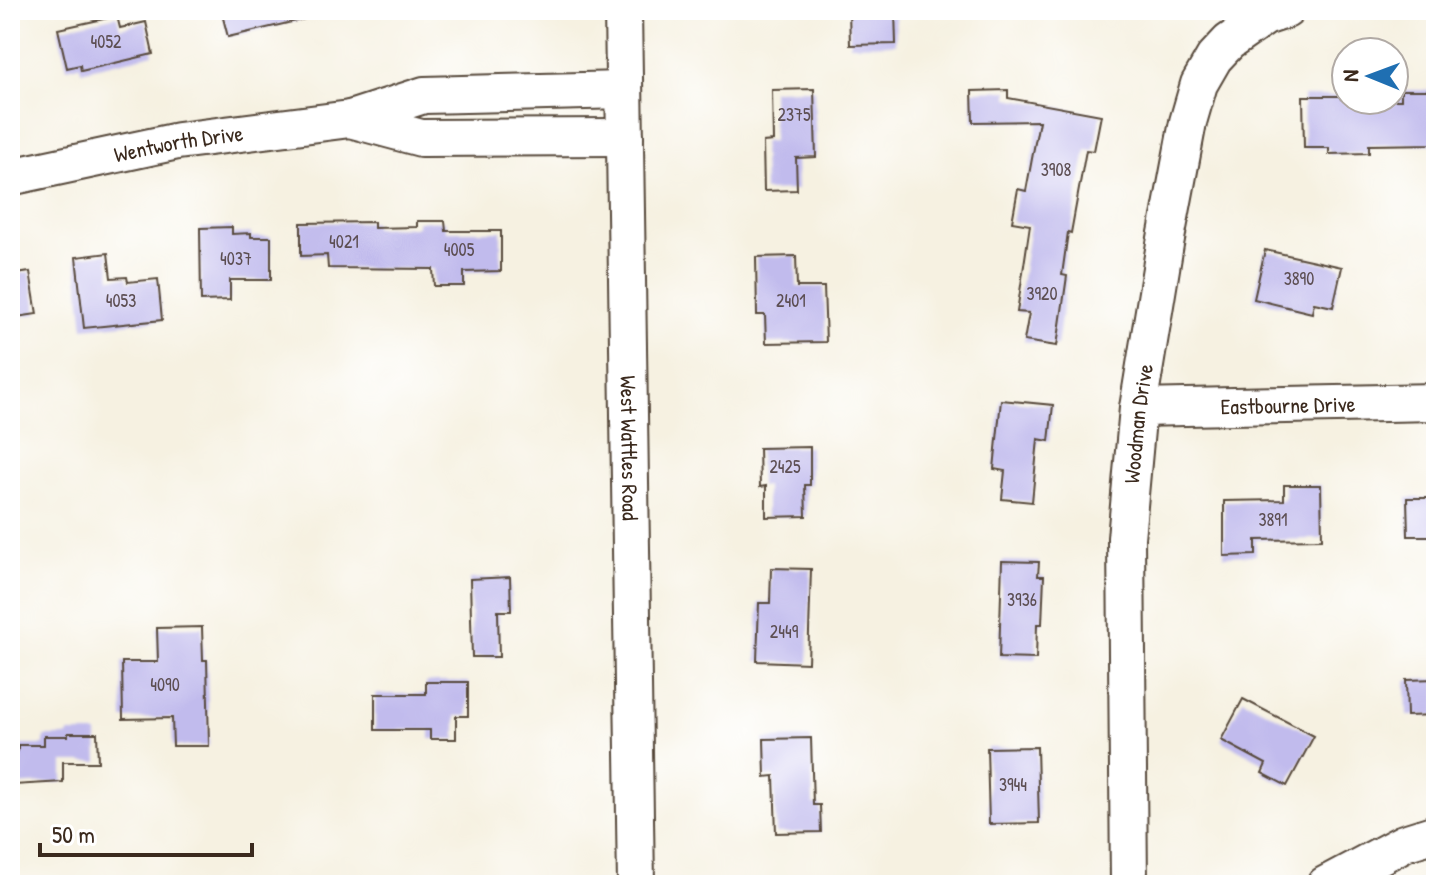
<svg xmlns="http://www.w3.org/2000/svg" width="1446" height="895" font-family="'Patrick Hand',sans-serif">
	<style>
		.building { fill: #c1bbed }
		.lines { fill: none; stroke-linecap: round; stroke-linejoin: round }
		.minor-casing { stroke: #57483b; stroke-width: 40 }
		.minor { stroke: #fff; stroke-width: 36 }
		.labels { text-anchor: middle; stroke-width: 6; stroke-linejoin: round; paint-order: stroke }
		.number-label { font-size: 18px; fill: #5c4e52 }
		.street-label { font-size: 22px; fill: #3b2a1e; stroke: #fff }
	</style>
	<rect width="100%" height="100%" fill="#fff"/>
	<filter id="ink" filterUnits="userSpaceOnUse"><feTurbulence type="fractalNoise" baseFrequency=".0125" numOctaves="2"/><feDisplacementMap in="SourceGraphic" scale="16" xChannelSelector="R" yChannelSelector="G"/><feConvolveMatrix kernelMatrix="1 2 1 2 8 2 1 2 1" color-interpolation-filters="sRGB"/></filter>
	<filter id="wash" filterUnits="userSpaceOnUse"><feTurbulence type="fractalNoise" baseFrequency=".006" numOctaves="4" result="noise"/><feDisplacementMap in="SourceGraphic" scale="32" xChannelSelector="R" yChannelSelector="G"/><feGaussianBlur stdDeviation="1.8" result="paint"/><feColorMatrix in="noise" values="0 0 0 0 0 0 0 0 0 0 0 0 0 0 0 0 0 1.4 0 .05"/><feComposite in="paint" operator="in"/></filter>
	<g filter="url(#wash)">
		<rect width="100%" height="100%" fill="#f6f1e1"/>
		<g id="blocks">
			<g class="building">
				<path d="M221 10H304L305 19 228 37Z"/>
				<path d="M849 10H895L896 44 850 45Z"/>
				<path d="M117 16 120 28 146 22 153 54 81 71 80 65 67 68 58 29Z"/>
				<path d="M814 89 816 157 796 158 797 190 764 191 763 142 773 141 772 90Z"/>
				<path d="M1008 90V98L1101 115 1094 151 1086 150 1071 233 1068 232 1062 275 1067 276 1057 346 1024 341 1029 313 1017 312 1030 225 1012 222 1018 189 1026 191 1039 121 973 122 972 91Z"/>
				<path d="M1401 90H1436V144L1369 145V153L1329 154V148H1304L1303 96H1340L1341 99 1346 100H1401Z"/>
				<path d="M417 221H445L446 231H501V271L464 272V286H434L433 269 328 268 327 255 301 256V223L374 222V228L417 227Z"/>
				<path d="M232 227V234L251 233V237H271V280H230V300L201 301 200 228Z"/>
				<path d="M1265 250 1342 267 1333 307 1314 303 1312 313 1254 299Z"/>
				<path d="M108 253 111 278 127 277 128 282 158 279 162 320 84 328 76 257Z"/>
				<path d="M796 256 797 287H824L826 342 766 343 765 315H757L756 257Z"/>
				<path d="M30 272 37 314 10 318V275Z"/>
				<path d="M1001 400 1053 405 1049 441 1038 439 1032 502 1002 499 1005 471 994 469Z"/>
				<path d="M810 447V485H805L806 516 766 517V486L760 487 759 448Z"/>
				<path d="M1284 485H1321L1322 539 1256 540V555L1224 556V501L1284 500Z"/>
				<path d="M1407 498H1436V536H1408Z"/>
				<path d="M1002 561 1039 562 1038 576H1044L1042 624H1037L1036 659 999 658Z"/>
				<path d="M771 568 811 569 808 663 757 661 759 603H770Z"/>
				<path d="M510 577 511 611H498L499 657H472L470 579Z"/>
				<path d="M202 627 203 660H207L209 746H173L172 718 123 719 122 662H158L157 628Z"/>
				<path d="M1436 679V715L1407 716 1406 680Z"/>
				<path d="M426 682H468V716H456V739H430V730H375V694H426Z"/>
				<path d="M1243 699 1314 736 1287 786 1262 773 1266 764 1221 740Z"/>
				<path d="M68 733H97L98 762H63V782L14 785 15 782H10V751H18V745H44V736H68Z"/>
				<path d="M811 738 813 805H820L821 832 776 833 774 776 765 777 764 739Z"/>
				<path d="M1037 747 1039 823 989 824 987 748Z"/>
			</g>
		</g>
	</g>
	<g filter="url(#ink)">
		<use href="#blocks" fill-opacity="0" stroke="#57483b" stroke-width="2"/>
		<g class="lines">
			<defs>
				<g id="minor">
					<path id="s1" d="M623 10 636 885"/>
					<path d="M624 90 424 95 350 119 421 138 625 137"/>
					<path id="s2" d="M10 177 178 141 350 119"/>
					<path id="s3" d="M1138 408 1436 402"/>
					<path id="s4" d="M1129 885 1126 538 1138 408 1165 244 1188 122 1199 84 1214 58 1229 42 1265 17 1286 10"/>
					<path d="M1325 885 1404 843 1436 833"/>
				</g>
			</defs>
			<use href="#minor" class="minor-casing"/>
			<use href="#minor" class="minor"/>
		</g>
	</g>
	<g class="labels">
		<g class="number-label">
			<text x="106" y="48">4052</text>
			<text x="794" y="121">2375</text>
			<text x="1056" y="176">3908</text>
			<text x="344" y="248">4021</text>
			<text x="459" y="256">4005</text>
			<text x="236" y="265">4037</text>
			<text x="1299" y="285">3890</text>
			<text x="1042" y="300">3920</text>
			<text x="121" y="307">4053</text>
			<text x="791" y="307">2401</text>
			<text x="785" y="473">2425</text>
			<text x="1273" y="526">3891</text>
			<text x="1022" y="606">3936</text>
			<text x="784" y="638">2449</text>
			<text x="165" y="691">4090</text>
			<text x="1013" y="791">3944</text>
		</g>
		<g class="street-label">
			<text dy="8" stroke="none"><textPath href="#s2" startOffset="172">Wentworth Drive</textPath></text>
			<text dy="8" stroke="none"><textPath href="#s3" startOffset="150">Eastbourne Drive</textPath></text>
			<text dy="8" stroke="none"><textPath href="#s4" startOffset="462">Woodman Drive</textPath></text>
			<text dy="8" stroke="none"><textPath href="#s1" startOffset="438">West Wattles Road</textPath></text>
		</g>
	</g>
	<rect width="1446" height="895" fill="none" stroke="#fff" stroke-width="40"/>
	<g transform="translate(1370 76) rotate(271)"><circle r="38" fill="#ffffff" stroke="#b1aaa5" stroke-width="2"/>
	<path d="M0-6L14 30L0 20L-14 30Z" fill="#1f6fb2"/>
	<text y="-12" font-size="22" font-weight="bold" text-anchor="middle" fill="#3b2a1e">N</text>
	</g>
	<path d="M40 843v12h212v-12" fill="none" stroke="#3b2a1e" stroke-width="4"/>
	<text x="52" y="843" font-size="24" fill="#3b2a1e" stroke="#ffffff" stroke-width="6" paint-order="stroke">50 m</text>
</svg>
